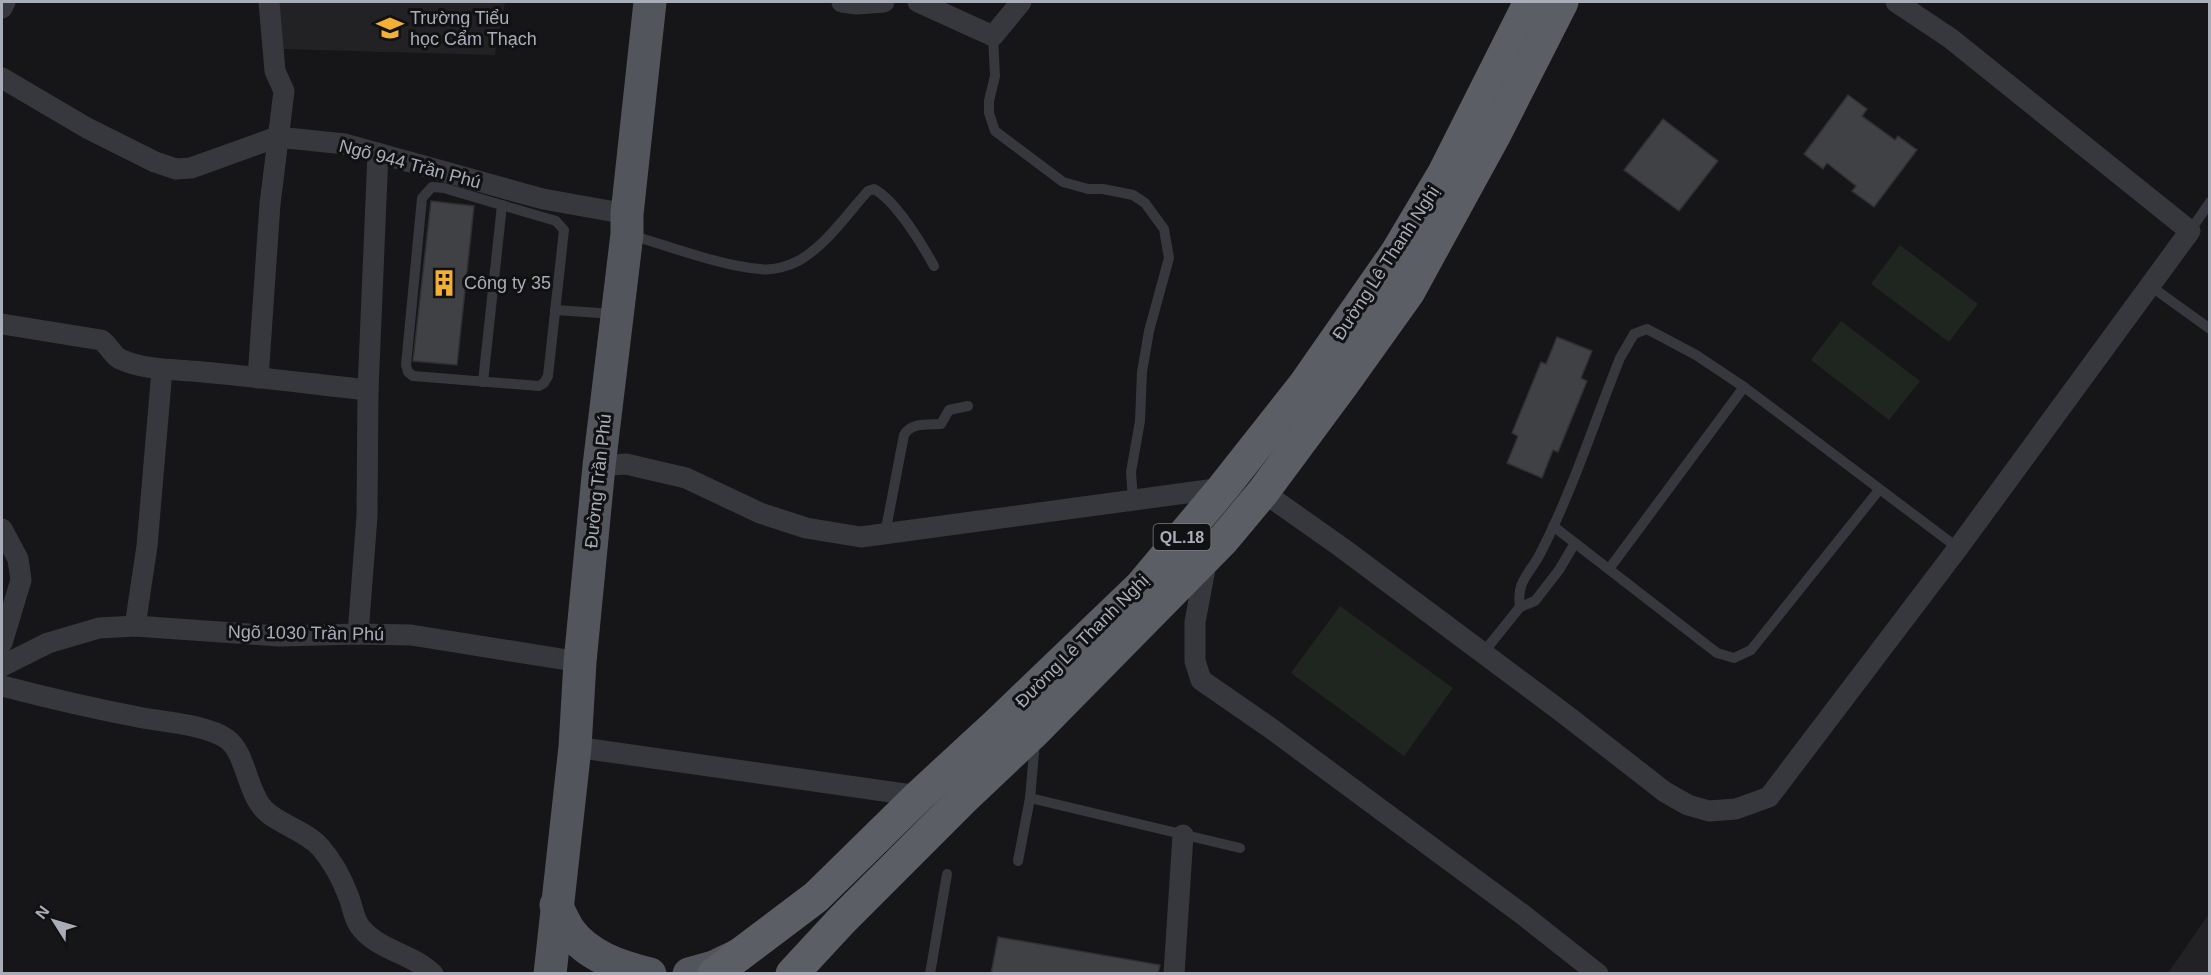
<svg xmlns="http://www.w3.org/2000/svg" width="2211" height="975" font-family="Helvetica,sans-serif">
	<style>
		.built { fill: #222225 }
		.green { fill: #1e261f }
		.building { fill: #404145; stroke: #303034; stroke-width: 1.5 }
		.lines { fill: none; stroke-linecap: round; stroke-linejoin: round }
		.service { stroke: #37383d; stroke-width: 10 }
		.minor { stroke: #37383d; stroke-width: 21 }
		.primary { stroke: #53555c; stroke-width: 33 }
		.trunk { stroke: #5b5e65; stroke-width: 33 }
		.labels { text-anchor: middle; stroke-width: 6; stroke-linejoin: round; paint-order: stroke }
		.shield { fill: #111113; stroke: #7b7e86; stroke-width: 1.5 }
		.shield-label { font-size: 16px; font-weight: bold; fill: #a8adb8 }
		.poi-label { font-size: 18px; fill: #a8adb8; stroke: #111113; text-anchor: start }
		.street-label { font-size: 18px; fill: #a8adb8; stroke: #111113 }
	</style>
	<rect width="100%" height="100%" fill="#161618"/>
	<g class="built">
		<path d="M276 2H505L495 55 282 49Z"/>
		<path d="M2209 914V973H2168Z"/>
	</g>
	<g class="green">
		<path d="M1900 245 1978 304 1949 342 1871 284Z"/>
		<path d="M1841 321 1920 381 1889 420 1811 360Z"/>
		<path d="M1340 606 1453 688 1404 756 1291 673Z"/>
	</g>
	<g class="building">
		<path d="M1848 95 1867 109 1862 116 1895 140 1898 136 1917 150 1874 207 1852 191 1856 186 1827 163 1823 169 1804 154Z"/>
		<path d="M1663 119 1718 161 1679 211 1624 170Z"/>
		<path d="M431 201 474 206 457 365 413 361Z"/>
		<path d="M1557 337 1592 351 1581 378 1587 381 1558 452 1553 450 1542 478 1507 463 1518 436 1512 433 1541 362 1546 364Z"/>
		<path d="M998 937 1160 965 1158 974H991Z"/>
	</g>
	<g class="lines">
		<g class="service">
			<path d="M993 36 995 76 989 101V113L995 131 1063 182 1088 189H1103L1133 195 1145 203 1164 229 1169 258 1149 331 1142 372 1140 421 1131 472 1133 500"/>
			<path d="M432 187 444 188 556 221 564 230 548 376 544 383 539 386 413 376 408 372 406 365 422 198Z"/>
			<path d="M2190 231 2210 202"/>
			<path d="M630 235C670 246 720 266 760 269 773 271 789 266 800 260 828 243 847 214 868 191L874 189C896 201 922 244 934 266"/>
			<path d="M2149 285 2210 329"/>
			<path d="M555 310 614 314"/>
			<path d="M483 382 502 205"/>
			<path d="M1553 526 1717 653 1734 658 1751 650 1879 490"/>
			<path d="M885 534 904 435C911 422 928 425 941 424L949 410 968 406"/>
			<path d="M1609 569 1744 387"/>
			<path d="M1520 607C1516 581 1529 575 1540 554 1572 492 1594 423 1620 358L1634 334 1647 329 1696 355 1744 387 1958 548"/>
			<path d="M1483 653 1520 607 1535 601 1559 570 1575 543"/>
			<path d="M1030 798 1240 848"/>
			<path d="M1018 861 1030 798 1035 742"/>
			<path d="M930 974 947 874"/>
		</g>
		<g class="minor">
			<path d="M842 2 857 4 884 2"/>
			<path d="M918 2 993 36 1021 2"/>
			<path d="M2 8 5 2"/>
			<path d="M2 78 87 128 155 162 176 169 191 168 277 137 345 144 543 199 627 214"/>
			<path d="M2 324 101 340C109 345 112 355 120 359 146 371 175 369 202 372 258 377 313 384 368 390"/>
			<path d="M258 378 270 204 284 91 275 71 269 2"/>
			<path d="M599 466 626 464 686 478 760 513 806 528 861 537 1223 488"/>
			<path d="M1263 492 1341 547 1566 715 1665 792 1688 805 1709 811 1736 809 1769 797 1958 548 2190 231 1950 38 1896 2"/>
			<path d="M2 529 18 559 21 580 2 643"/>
			<path d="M1207 558 1195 622V661L1201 680 1269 727 1522 914 1598 974"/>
			<path d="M135 626 147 546 162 370"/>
			<path d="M358 634 367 516 368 390 378 153"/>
			<path d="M2 666 48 643 99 628 135 626 279 636 358 634 411 635 580 662"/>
			<path d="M2 686C48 698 95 709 143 718 166 722 207 725 227 739 245 752 247 789 262 807 275 824 305 829 321 848 332 861 342 879 348 895 353 906 353 919 361 928 381 952 412 953 433 974"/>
			<path d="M575 747 919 796"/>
			<path d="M1174 974 1183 835"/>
		</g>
		<g class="primary">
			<path d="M556 905C560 913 564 922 569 930 587 956 621 967 650 974"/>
			<path d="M550 974 575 747 580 662 599 466 627 234V214L650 2"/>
			<path d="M689 974 714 967 739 955"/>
		</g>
		<g class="trunk">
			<path d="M714 974 816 897 919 796 997 724 1140 587 1223 488 1305 384 1397 252 1444 173 1530 2"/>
			<path d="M792 974 842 920 963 799 1036 730 1223 540 1263 492 1343 384 1408 293 1495 134 1562 2"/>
		</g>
	</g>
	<defs>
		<symbol id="school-bare" viewBox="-9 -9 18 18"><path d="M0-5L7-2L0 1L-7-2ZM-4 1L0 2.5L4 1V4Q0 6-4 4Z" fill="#f2b134" stroke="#111113" stroke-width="2.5" paint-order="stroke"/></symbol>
		<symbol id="building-bare" viewBox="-9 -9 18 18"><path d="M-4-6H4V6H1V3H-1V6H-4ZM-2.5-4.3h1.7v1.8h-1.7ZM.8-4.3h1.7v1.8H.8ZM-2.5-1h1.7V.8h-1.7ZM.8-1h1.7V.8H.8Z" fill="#f2b134" stroke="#111113" stroke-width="2.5" paint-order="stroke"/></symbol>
	</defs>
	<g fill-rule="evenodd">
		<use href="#school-bare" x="371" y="9" width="38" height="38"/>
		<use href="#building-bare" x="425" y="264" width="38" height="38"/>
	</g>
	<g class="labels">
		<rect class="shield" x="1153.5" y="524" width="57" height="26" rx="4.5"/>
		<g class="shield-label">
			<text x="1182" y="543">QL.18</text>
		</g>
		<g class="poi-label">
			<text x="410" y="24">Trường Tiểu<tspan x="410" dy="21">học Cẩm Thạch</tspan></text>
			<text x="464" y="289">Công ty 35</text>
		</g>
		<g class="street-label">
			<text transform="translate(410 164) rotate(15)" y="6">Ngõ 944 Trần Phú</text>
			<text transform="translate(1386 263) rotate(-57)" y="6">Đường Lê Thanh Nghị</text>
			<text transform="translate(598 481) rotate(-84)" y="6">Đường Trần Phú</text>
			<text transform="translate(306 633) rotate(1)" y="6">Ngõ 1030 Trần Phú</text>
			<text transform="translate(1082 641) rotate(-45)" y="6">Đường Lê Thanh Nghị</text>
		</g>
	</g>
	<rect width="2211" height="975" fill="none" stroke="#a8adb8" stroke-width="6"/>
	<g transform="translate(54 921) rotate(307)" stroke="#111113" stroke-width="4.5" paint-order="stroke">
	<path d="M0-4.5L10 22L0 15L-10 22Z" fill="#a8adb8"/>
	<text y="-9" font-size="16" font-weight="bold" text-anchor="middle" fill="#a8adb8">N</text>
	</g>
</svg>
